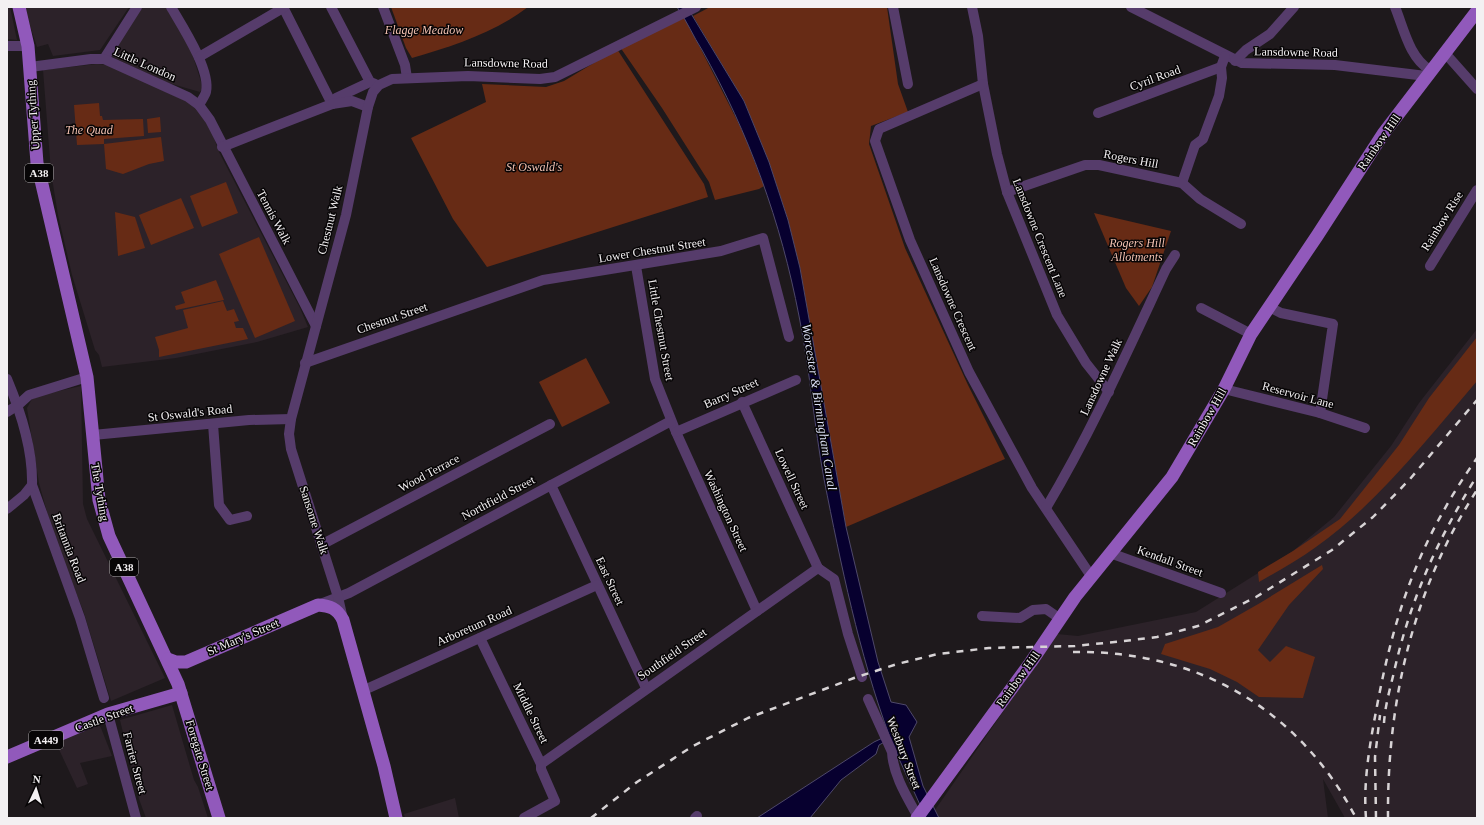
<svg xmlns="http://www.w3.org/2000/svg" width="1484" height="825" font-family="Georgia,serif">
	<style>
		.built { fill: #2c2229 }
		.green { fill: #672b15 }
		.water { fill: #07002f; stroke: #4e486a }
		.lines { fill: none; stroke-linecap: round; stroke-linejoin: round }
		.minor { stroke: #563c6b; stroke-width: 10 }
		.major { stroke: #9159bb; stroke-width: 13 }
		.rail { stroke: #d7d3d5; stroke-width: 2.5; stroke-dasharray: 7 7; stroke-linecap: butt }
		.labels { text-anchor: middle; stroke-width: 3; stroke-linejoin: round; paint-order: stroke }
		.shield { fill: #070506; stroke: #acaaab; stroke-width: 1 }
		.shield-label { font-size: 11px; font-weight: bold; fill: #f3f0f2 }
		.park-label { font-size: 12px; font-style: italic; fill: #f1c0b0; stroke: #070506 }
		.street-label { font-size: 12px; fill: #f3f0f2; stroke: #070506 }
		.water-label { font-size: 13px; font-style: italic; fill: #dadef4; stroke: #070506 }
	</style>
	<rect width="100%" height="100%" fill="#1e191c"/>
	<g class="built">
		<path d="M7 7H10L17 40 7 39Z"/>
		<path d="M24 7H129L100 50 53 56 48 44 37 47Z"/>
		<path d="M142 7H166L190 47 203 88 200 92 165 82 108 55Z"/>
		<path d="M97 64 110 65 194 105 207 118 219 152 300 308 308 327 257 342 176 358 102 367 99 355 95 350 72 275 58 215 51 172 43 70Z"/>
		<path d="M1477 329V818H1345L1323 779 1328 818H939L935 810 1057 634 1078 636 1196 612 1293 551 1334 517 1391 446 1419 403Z"/>
		<path d="M81 386 83 504 87 519 165 678 111 701 83 610 55 541 39 483 27 408 32 399 41 395Z"/>
		<path d="M172 705 194 780 198 787 208 818H146L139 799 120 720Z"/>
		<path d="M99 725 101 728 112 756 80 763 88 784 77 788 56 743Z"/>
		<path d="M455 798 459 818H405L404 814Z"/>
	</g>
	<g class="green">
		<path d="M391 7H528C494 33 453 46 412 58L406 48Z"/>
		<path d="M710 7H887L898 84 908 112 871 126 869 144 905 248 968 385 1005 459 846 527 800 268 788 220 769 162 744 101 693 16Z"/>
		<path d="M684 16 744 134 764 186 759 189 715 200 709 182 662 108 620 47Z"/>
		<path d="M617 49 704 184 708 197 487 267 453 219 411 138 486 102 482 84 546 87 564 81Z"/>
		<path d="M99 103 100 116H102L103 120 143 119 144 136 104 139V144L161 137 164 161 149 164 123 174 106 169 104 144 77 145 74 105Z"/>
		<path d="M160 117 161 132 148 133 147 119Z"/>
		<path d="M226 182 238 213 202 227 190 196Z"/>
		<path d="M181 198 194 228 151 245 139 215Z"/>
		<path d="M115 212 135 217 145 248 118 256Z"/>
		<path d="M1094 213 1171 231 1152 287 1139 306 1126 288Z"/>
		<path d="M259 237 295 321 255 338 219 254Z"/>
		<path d="M216 280 224 300 176 310 175 306 185 303 181 292Z"/>
		<path d="M223 301 227 311 234 309 239 321 234 322 236 328H243L248 339 159 357V350L155 337 188 328 183 310Z"/>
		<path d="M1477 337V381C1429 437 1377 504 1316 547 1298 560 1278 571 1259 582L1258 572 1293 551 1340 519 1399 445 1429 398Z"/>
		<path d="M586 358 610 403 562 427 539 382Z"/>
		<path d="M1322 565 1323 569 1289 605 1258 650 1270 662 1286 646 1315 657 1303 698 1259 697 1237 682 1210 669 1161 654 1165 644 1218 627 1260 603Z"/>
	</g>
	<path class="water" d="M677 7H687L744 101 769 162 788 220 800 268 846 527 878 662 891 702 906 705 917 722 909 737 923 786 939 818H926L890 739 879 745 876 754 841 780 810 818H757L874 742 889 735C859 653 841 565 824 479 814 425 810 370 799 316 781 222 749 133 702 50 693 36 687 21 677 7Z"/>
	<g class="lines">
		<g class="minor">
			<path d="M171 7C182 26 211 70 206 92 205 96 201 101 199 105"/>
			<path d="M283 7 332 104"/>
			<path d="M331 7 370 82"/>
			<path d="M383 7 405 65 407 78"/>
			<path d="M893 7 908 84"/>
			<path d="M972 7 978 36 983 84 997 154 1007 192 1057 315 1086 363 1109 392"/>
			<path d="M1131 7 1242 63 1335 65 1426 76"/>
			<path d="M1395 7C1404 29 1409 57 1430 70"/>
			<path d="M7 46H28"/>
			<path d="M1445 53 1477 89"/>
			<path d="M199 57 283 8"/>
			<path d="M104 59 137 7"/>
			<path d="M1235 61 1246 50 1270 34 1294 7"/>
			<path d="M30 67 91 59H104L188 97 199 105 210 120 316 326"/>
			<path d="M983 84 879 129 875 141 910 240 969 372 1032 488 1091 576"/>
			<path d="M332 104 336 98 370 82 375 84"/>
			<path d="M1098 113 1221 67"/>
			<path d="M222 147 332 104 352 101 368 107"/>
			<path d="M1182 183 1195 145 1203 139 1219 96 1222 78 1221 67 1225 56"/>
			<path d="M1007 192 1085 165H1099L1182 183 1200 199 1241 224"/>
			<path d="M636 266 655 379 676 432 757 611"/>
			<path d="M1430 266 1477 190"/>
			<path d="M1269 307 1281 313 1333 324 1320 413"/>
			<path d="M1201 308 1251 334"/>
			<path d="M305 363 543 280 721 251 763 238 789 337"/>
			<path d="M7 379C20 410 33 451 32 485L80 618 104 698"/>
			<path d="M1224 389 1320 413 1365 428"/>
			<path d="M742 402 818 568"/>
			<path d="M7 412 18 405 29 395 87 377"/>
			<path d="M213 424 219 505 230 520 247 516"/>
			<path d="M676 432 796 380"/>
			<path d="M93 435 249 420 291 419"/>
			<path d="M551 485 646 688"/>
			<path d="M1046 508C1092 431 1128 350 1166 269L1175 255"/>
			<path d="M7 509 24 495 32 485"/>
			<path d="M321 545 550 424"/>
			<path d="M1110 553 1221 593"/>
			<path d="M818 568 834 579 848 634 862 677"/>
			<path d="M318 605 349 593 671 421"/>
			<path d="M982 616 1020 618 1033 610 1046 609 1059 618"/>
			<path d="M343 619 338 597 291 449 289 434 291 419 346 215 368 107 373 92 379 85 392 79 468 76 540 79 555 77 696 7"/>
			<path d="M480 638 541 764V769L555 801 524 818"/>
			<path d="M362 691 597 585"/>
			<path d="M868 699 892 752C893 775 907 797 918 817"/>
			<path d="M108 714 136 818"/>
			<path d="M541 764 818 568"/>
			<path d="M695 818 697 816"/>
		</g>
		<g class="major">
			<path d="M19 7 28 46 37 163 87 377 99 500 109 536 178 684 219 818"/>
			<path d="M168 659 176 662H186L318 605C330 606 337 608 343 620L384 766 396 818"/>
			<path d="M7 757 108 714 181 693"/>
			<path d="M917 818 1031 662 1075 597 1172 477 1224 389 1251 334 1317 236 1383 134 1477 11"/>
		</g>
		<g class="rail">
			<path d="M1073 652C1196 650 1299 708 1356 818"/>
			<path d="M1384 723C1385 706 1390 689 1394 672 1410 600 1438 538 1477 476"/>
			<path d="M591 818 637 782 693 746 748 718 854 678 897 664 938 654 989 648 1075 646 1124 641 1157 637 1198 626 1256 597 1332 550 1373 517 1410 479 1477 400"/>
			<path d="M1366 818C1363 781 1370 743 1377 706 1395 610 1420 539 1477 458"/>
			<path d="M1376 818 1375 757 1380 715"/>
			<path d="M1388 818C1387 701 1413 589 1477 490"/>
		</g>
	</g>
	<g class="labels">
		<g class="shield">
			<rect x="25" y="164" width="28" height="18" rx="3"/>
			<rect x="110" y="558" width="28" height="18" rx="3"/>
			<rect x="29" y="731" width="34" height="18" rx="3"/>
		</g>
		<g class="shield-label">
			<text x="39" y="177">A38</text>
			<text x="124" y="571">A38</text>
			<text x="46" y="744">A449</text>
		</g>
		<g class="park-label">
			<text x="424" y="34">Flagge Meadow</text>
			<text x="89" y="134">The Quad</text>
			<text x="534" y="171">St Oswald's</text>
			<text x="1137" y="247">Rogers Hill<tspan x="1137" dy="14">Allotments</tspan></text>
		</g>
		<g class="street-label">
			<text transform="translate(1296 52) rotate(1)" y="4">Lansdowne Road</text>
			<text transform="translate(506 63) rotate(1)" y="4">Lansdowne Road</text>
			<text transform="translate(145 64) rotate(24)" y="4">Little London</text>
			<text transform="translate(1155 78) rotate(-20)" y="4">Cyril Road</text>
			<text transform="translate(33 115) rotate(-94)" y="4">Upper Tything</text>
			<text transform="translate(1379 142) rotate(-55)" y="4">Rainbow Hill</text>
			<text transform="translate(1131 159) rotate(11)" y="4">Rogers Hill</text>
			<text transform="translate(274 217) rotate(62)" y="4">Tennis Walk</text>
			<text transform="translate(330 220) rotate(-76)" y="4">Chestnut Walk</text>
			<text transform="translate(1442 221) rotate(-58)" y="4">Rainbow Rise</text>
			<text transform="translate(1040 238) rotate(68)" y="4">Lansdowne Crescent Lane</text>
			<text transform="translate(652 250) rotate(-9)" y="4">Lower Chestnut Street</text>
			<text transform="translate(953 304) rotate(66)" y="4">Lansdowne Crescent</text>
			<text transform="translate(392 318) rotate(-19)" y="4">Chestnut Street</text>
			<text transform="translate(661 330) rotate(80)" y="4">Little Chestnut Street</text>
			<text transform="translate(1101 377) rotate(-65)" y="4">Lansdowne Walk</text>
			<text transform="translate(731 393) rotate(-24)" y="4">Barry Street</text>
			<text transform="translate(1298 395) rotate(15)" y="4">Reservoir Lane</text>
			<text transform="translate(190 413) rotate(-6)" y="4">St Oswald's Road</text>
			<text transform="translate(1207 417) rotate(-60)" y="4">Rainbow Hill</text>
			<text transform="translate(429 473) rotate(-28)" y="4">Wood Terrace</text>
			<text transform="translate(792 479) rotate(65)" y="4">Lowell Street</text>
			<text transform="translate(100 492) rotate(80)" y="4">The Tything</text>
			<text transform="translate(498 498) rotate(-28)" y="4">Northfield Street</text>
			<text transform="translate(726 511) rotate(65)" y="4">Washington Street</text>
			<text transform="translate(314 520) rotate(72)" y="4">Sansome Walk</text>
			<text transform="translate(69 548) rotate(69)" y="4">Britannia Road</text>
			<text transform="translate(1170 561) rotate(20)" y="4">Kendall Street</text>
			<text transform="translate(610 581) rotate(65)" y="4">East Street</text>
			<text transform="translate(474 626) rotate(-24)" y="4">Arboretum Road</text>
			<text transform="translate(243 637) rotate(-23)" y="4">St Mary's Street</text>
			<text transform="translate(672 654) rotate(-35)" y="4">Southfield Street</text>
			<text transform="translate(1018 679) rotate(-54)" y="4">Rainbow Hill</text>
			<text transform="translate(531 713) rotate(64)" y="4">Middle Street</text>
			<text transform="translate(104 718) rotate(-20)" y="4">Castle Street</text>
			<text transform="translate(904 753) rotate(69)" y="4">Westbury Street</text>
			<text transform="translate(200 755) rotate(73)" y="4">Foregate Street</text>
			<text transform="translate(135 763) rotate(75)" y="4">Farrier Street</text>
		</g>
		<g class="water-label">
			<text transform="translate(820 407) rotate(81)" y="5">Worcester &amp; Birmingham Canal</text>
		</g>
	</g>
	<rect width="1484" height="825" fill="none" stroke="#f3f0f2" stroke-width="16"/>
	<g transform="translate(36 789) rotate(4)" stroke="#070506" stroke-width="3" paint-order="stroke">
	<path d="M0-3L7 15L0 10L-7 15Z" fill="#f3f0f2"/>
	<text y="-6" font-size="11" font-weight="bold" text-anchor="middle" fill="#f3f0f2">N</text>
	</g>
</svg>
